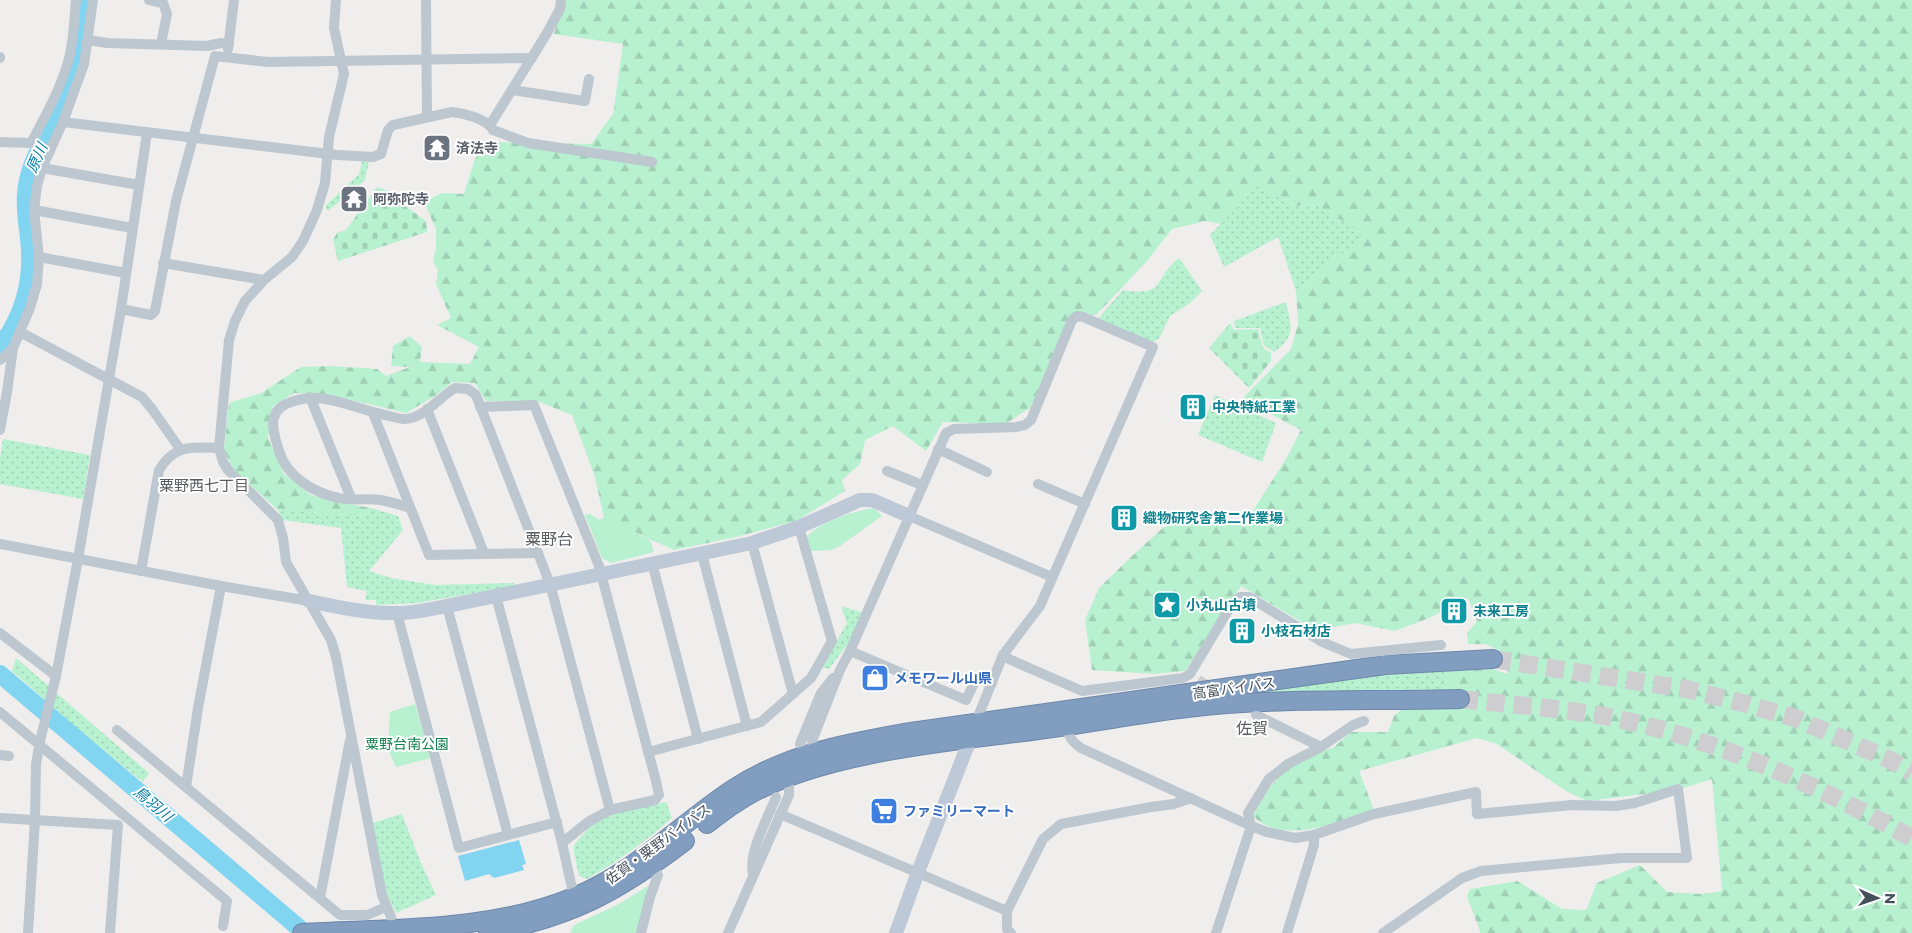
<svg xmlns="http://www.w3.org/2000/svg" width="1912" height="933" font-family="Montserrat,'Noto Sans JP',sans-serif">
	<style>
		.grass { fill: url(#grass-dots) }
		.forest { fill: url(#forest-firs) }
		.cemetery { fill: url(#cemetery-stones) }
		.green { fill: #b7f1d0 }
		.water { fill: #81d5f1 }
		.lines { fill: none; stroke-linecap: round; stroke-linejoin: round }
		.river { stroke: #81d5f1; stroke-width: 18 }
		.street-tunnel { stroke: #cecdd0; stroke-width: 10; stroke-dasharray: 10 5; stroke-linecap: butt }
		.highway-tunnel { stroke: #cecdd0; stroke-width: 18; stroke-dasharray: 18 9; stroke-linecap: butt }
		.highway-casing { stroke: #6c88ab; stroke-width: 20 }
		.street { stroke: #bcc7d0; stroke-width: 10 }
		.secondary { stroke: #bec9d8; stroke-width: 14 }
		.highway { stroke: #819dc0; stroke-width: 18 }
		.labels { text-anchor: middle; stroke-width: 4; stroke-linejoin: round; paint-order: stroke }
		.worship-label { font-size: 14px; font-weight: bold; fill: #5b616d; stroke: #fff; text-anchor: start }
		.culture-label { font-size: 14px; font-weight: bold; fill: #0d838f; stroke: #fff; text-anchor: start }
		.shop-label { font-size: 14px; font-weight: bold; fill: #366cbe; stroke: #fff; text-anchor: start }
		.street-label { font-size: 14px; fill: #444f5b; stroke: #fff }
		.park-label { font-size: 14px; fill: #10814d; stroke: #fff }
		.water-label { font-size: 15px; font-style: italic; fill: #047ea7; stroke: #fff }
		.neighbourhood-label { font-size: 15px; fill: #595d62; stroke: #fff }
		.quarter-label { font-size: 16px; fill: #595d62; stroke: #fff }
	</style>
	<defs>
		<pattern id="grass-dots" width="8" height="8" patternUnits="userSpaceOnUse" patternTransform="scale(1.25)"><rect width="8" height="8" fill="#b7f1d0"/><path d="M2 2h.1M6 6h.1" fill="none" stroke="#9fd0b5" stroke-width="1.8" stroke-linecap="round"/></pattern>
		<pattern id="forest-firs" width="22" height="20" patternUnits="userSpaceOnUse" patternTransform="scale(1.25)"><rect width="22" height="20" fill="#b7f1d0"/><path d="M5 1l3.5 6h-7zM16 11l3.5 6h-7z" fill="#9fd0b5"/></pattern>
		<pattern id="cemetery-stones" width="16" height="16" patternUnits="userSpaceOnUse" patternTransform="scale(1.25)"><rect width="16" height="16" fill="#b7f1d0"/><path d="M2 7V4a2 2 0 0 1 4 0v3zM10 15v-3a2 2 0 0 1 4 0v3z" fill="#9fd0b5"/></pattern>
	</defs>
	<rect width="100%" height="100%" fill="#f0eded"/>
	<g class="grass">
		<path d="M369 161 365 180 328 211 325 206 359 174 362 162Z"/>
		<path d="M1257 186 1296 206 1315 204 1365 235 1296 291 1278 237 1224 267 1210 235Z"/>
		<path d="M1179 258 1202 291 1190 303 1170 316 1159 339 1152 342 1096 321 1123 290C1167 297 1152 279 1179 258Z"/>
		<path d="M1286 302C1291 327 1297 335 1274 352L1264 345 1260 328H1235L1234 321Z"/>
		<path d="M1215 395 1276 423 1262 462 1198 435Z"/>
		<path d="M3 439 90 455 83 499 0 484V458Z"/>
		<path d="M371 508 398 516 403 530 369 571 391 578 435 585 514 583 515 586 417 603 376 605V600H365L367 591 347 587 341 528 282 520 278 510 364 516Z"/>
		<path d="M841 606 863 613 849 642 829 669 822 667 847 623Z"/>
		<path d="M16 658 149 773 143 782 81 732 12 671Z"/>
		<path d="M1415 669 1448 671 1445 693 1229 699 1228 694Z"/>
		<path d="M666 802 672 818C645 842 618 861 587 879L579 876 574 853V845L590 826 618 812Z"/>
		<path d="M402 814 420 861 436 895 396 913 386 892 372 823Z"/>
	</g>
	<path class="forest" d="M563 0H1912V933H1480V931L1467 896 1470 889 1517 881 1562 909 1586 910 1597 883 1640 865 1667 892 1701 894 1722 891 1712 779 1677 790 1587 801 1566 791 1497 744 1477 738 1359 771 1374 810C1339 822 1284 846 1253 816L1263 797 1280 775 1310 754 1333 748 1351 732H1388L1394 716 1403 708 1445 693 1448 671 1493 669 1507 674 1508 654 1485 644H1468L1467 633 1477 621 1468 598 1429 618 1395 631 1355 623 1315 630 1241 586 1185 671 1155 674 1092 670 1085 620 1099 588 1132 556 1164 527 1196 521 1244 525 1287 457 1301 430 1242 399 1291 349 1298 324 1296 291 1365 235 1315 204 1296 206 1257 186 1221 224 1205 221 1172 229 1146 262 1096 315 1077 314 1030 408 1005 424 943 422 926 451 893 426 865 440 860 464 842 480 845 491 796 521 736 537 674 550 604 518 595 477 572 415 537 401H486L475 383 452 382 435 396 406 413 335 396 294 393 273 406 268 438 284 474 311 495 342 503 371 508 364 516 278 510 233 469 224 450 229 403 261 393 301 367 329 366 377 369 386 376 410 367 391 366 393 346 410 336 422 347 420 362 470 364 479 347 437 325 451 318 436 284 438 270 433 262 436 247V229L424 202 442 193 464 194 474 162 483 142 591 144 613 114 623 44 554 34Z"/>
	<g class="cemetery">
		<path d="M377 187 403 196 401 203 426 221 427 232 338 261 333 240 337 233 346 230Z"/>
		<path d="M1230 323 1234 330 1258 329 1263 348 1271 353V361L1249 388 1209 348Z"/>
	</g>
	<g class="green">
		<path d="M874 508 882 516 837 548 830 550 811 551 807 537C819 522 854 511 874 508Z"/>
		<path d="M590 514 599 520 606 517 650 540 654 552 611 563 602 558 585 515Z"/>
		<path d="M415 704 431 758 396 767 388 749 390 712Z"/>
		<path d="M648 886 638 933H570L574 925 617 905Z"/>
	</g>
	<path class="water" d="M519 840 526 864 522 865 524 870 494 878 489 874 465 881 458 856Z"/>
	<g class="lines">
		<g class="river">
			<path d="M0 346C18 325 29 294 30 266 32 242 24 218 26 194 28 160 50 134 62 103 68 87 75 69 79 53 83 36 82 17 85 0"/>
			<path d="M0 674 305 933"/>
		</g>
		<path class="street-tunnel" d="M1198 680 1212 688"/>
		<g class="highway-tunnel">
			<path d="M1493 659 1686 689 1742 703 1795 718 1888 759 1912 772"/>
			<path d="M1460 699C1512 705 1566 708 1618 719 1722 741 1820 787 1912 838"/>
		</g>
		<defs>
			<g id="highway">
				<path d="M707 824C722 812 739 800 756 791 831 753 939 743 1023 732 1096 723 1169 707 1243 703 1315 699 1387 701 1460 699"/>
				<path d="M302 933C392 928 489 932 574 897 634 873 680 824 733 789 787 754 842 744 904 733L1385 665 1493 659"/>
				<path d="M488 933C571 917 618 892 685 841"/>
			</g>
		</defs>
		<use href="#highway" class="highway-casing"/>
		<g class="street">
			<path d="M149 0 163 3 167 14 161 44"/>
			<path d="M336 0 334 28 344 74 329 137 325 183 317 210 303 241 292 257 264 280 245 301 235 321 229 340 219 448 223 462 228 470 278 520 283 538 286 562 331 640 336 657 382 895 391 917"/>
			<path d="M426 0 427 117"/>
			<path d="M88 40 107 43 207 46 221 43 229 44"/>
			<path d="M228 49 234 0"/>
			<path d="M0 57V58"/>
			<path d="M512 90 585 101 589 79"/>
			<path d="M63 122 337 155 373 157 381 154 388 130 393 125 452 112C464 113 487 119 493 130L528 143 652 162"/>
			<path d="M490 125 547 33 560 9 561 0"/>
			<path d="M0 142 31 143 50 151"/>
			<path d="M31 143C45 117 60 90 68 62 74 42 74 20 76 0"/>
			<path d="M42 168 139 185"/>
			<path d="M34 210 132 228"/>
			<path d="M39 257 126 273"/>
			<path d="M163 263 264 280"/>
			<path d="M121 309 147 133"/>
			<path d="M20 332 142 397 152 409 180 449"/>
			<path d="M0 360 13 348"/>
			<path d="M310 397 351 498"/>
			<path d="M480 407 534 405 599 566 656 781 659 795 655 800 610 810 588 822 562 843 574 897"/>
			<path d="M427 409 484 553"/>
			<path d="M373 413 429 555 538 553"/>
			<path d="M0 430 7 392 13 348 30 308 37 284 39 257 34 210 37 186 42 168 63 122 84 64 93 0"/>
			<path d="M938 449 987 472"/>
			<path d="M887 471 922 485"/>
			<path d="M1038 484 1085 504"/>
			<path d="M410 508C401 505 391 502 381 500 367 498 352 501 339 498 314 493 287 477 279 451 274 434 266 414 286 404 321 388 350 408 385 415 391 416 398 419 404 419 424 419 438 398 455 388L468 389 476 395 550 584 610 810"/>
			<path d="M909 516 1052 577"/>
			<path d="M752 543 793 694"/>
			<path d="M0 544 221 586 309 601"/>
			<path d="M702 554 747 726"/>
			<path d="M652 563 698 739"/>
			<path d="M141 571 159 470C175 444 192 447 219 448"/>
			<path d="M496 596 562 843"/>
			<path d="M447 606 508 835"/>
			<path d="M397 613 459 848 557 822"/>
			<path d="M0 633 56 676"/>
			<path d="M850 651 966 700 976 679 979 678 992 683"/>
			<path d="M1003 655 1011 660 1082 691 1183 678 1190 674 1232 604 1240 597H1249L1322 642 1351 654 1441 645"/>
			<path d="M0 712 227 901 223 926"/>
			<path d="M1256 715 1321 747"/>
			<path d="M1066 727C1069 737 1072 742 1081 748L1251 826 1267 832 1295 838 1314 835 1374 814 1476 792 1477 814 1572 805 1616 806 1635 803 1678 789 1687 858H1621L1481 871 1462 878 1383 933"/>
			<path d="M117 730 340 915H367L386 907"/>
			<path d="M800 744 821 693 833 678"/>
			<path d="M648 752 761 722 811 678 832 641 799 527"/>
			<path d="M813 752 812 741 840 670 850 651 946 433 954 429 1017 427 1025 425 1031 420 1072 320 1077 316 1083 317 1153 347 1040 606 1003 655 975 724"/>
			<path d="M0 755 9 756"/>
			<path d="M186 787 198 708 221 586"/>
			<path d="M780 814 1007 911"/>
			<path d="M0 818 118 825 110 933"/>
			<path d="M753 874C748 852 768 818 776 797"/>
			<path d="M320 898 350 740"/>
			<path d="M28 933 35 820 36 764 40 741 56 676 78 559 121 309 151 315 155 311 176 201 215 56 268 62 532 58"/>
			<path d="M641 933 650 897 658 875 654 865"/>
			<path d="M728 933 789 795V777"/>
			<path d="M1011 933 1007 929V911L1043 839 1061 824 1151 807 1174 804 1191 798"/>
			<path d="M1216 933 1251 826 1248 813 1269 779 1288 764 1321 747 1353 725 1364 721"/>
			<path d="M1287 933 1314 845V835"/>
		</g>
		<g class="secondary">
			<path d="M309 601C337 607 369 614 397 613 414 613 431 609 447 606L752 543 799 527 860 500H872L909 516"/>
			<path d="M896 933 918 872 973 732"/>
		</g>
		<use href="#highway" class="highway"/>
	</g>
	<defs>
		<symbol id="temple-square" viewBox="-11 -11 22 22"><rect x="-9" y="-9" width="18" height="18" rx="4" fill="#6b7280" stroke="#fff"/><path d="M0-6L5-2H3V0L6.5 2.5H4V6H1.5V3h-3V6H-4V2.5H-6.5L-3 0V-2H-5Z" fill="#fff"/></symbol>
		<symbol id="building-square" viewBox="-11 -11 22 22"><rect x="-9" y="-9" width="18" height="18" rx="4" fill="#0f9aa8" stroke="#fff"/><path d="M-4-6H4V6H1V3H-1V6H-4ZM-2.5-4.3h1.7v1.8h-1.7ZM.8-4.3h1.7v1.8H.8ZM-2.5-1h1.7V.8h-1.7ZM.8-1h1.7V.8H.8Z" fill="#fff"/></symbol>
		<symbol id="sight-square" viewBox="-11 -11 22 22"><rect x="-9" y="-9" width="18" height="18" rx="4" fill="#0f9aa8" stroke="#fff"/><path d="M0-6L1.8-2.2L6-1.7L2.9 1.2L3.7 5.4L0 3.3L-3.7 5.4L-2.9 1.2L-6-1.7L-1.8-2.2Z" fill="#fff"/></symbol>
		<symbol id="shop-square" viewBox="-11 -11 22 22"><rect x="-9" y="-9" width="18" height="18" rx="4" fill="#3f7fe0" stroke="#fff"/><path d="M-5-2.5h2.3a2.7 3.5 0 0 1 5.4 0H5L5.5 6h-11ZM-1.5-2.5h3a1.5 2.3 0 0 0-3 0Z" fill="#fff"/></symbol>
		<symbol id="supermarket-square" viewBox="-11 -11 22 22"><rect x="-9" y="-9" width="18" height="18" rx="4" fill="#3f7fe0" stroke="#fff"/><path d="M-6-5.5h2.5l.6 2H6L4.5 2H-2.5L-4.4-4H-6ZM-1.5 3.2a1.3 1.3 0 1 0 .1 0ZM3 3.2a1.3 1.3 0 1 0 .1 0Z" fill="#fff"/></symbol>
	</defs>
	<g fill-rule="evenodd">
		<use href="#temple-square" x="421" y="132" width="32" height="32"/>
		<use href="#temple-square" x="338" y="183" width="32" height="32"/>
		<use href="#building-square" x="1177" y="391" width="32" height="32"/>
		<use href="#building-square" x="1108" y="502" width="32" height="32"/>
		<use href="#sight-square" x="1151" y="589" width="32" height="32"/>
		<use href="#building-square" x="1438" y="595" width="32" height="32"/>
		<use href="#building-square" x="1226" y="615" width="32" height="32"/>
		<use href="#shop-square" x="859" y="662" width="32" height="32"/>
		<use href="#supermarket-square" x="868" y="795" width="32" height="32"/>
	</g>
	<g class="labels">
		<g class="worship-label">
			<text x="456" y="153">済法寺</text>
			<text x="373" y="204">阿弥陀寺</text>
		</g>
		<g class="culture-label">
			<text x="1212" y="412">中央特紙工業</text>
			<text x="1143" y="523">織物研究舎第二作業場</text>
			<text x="1186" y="610">小丸山古墳</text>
			<text x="1473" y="616">未来工房</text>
			<text x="1261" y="636">小枝石材店</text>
		</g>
		<g class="shop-label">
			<text x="894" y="683">メモワール山県</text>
			<text x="903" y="816">ファミリーマート</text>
		</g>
		<g class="street-label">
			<text transform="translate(1234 688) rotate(-8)" y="5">高富バイパス</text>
			<text transform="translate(658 844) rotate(-36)" y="5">佐賀・粟野バイパス</text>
		</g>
		<g class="park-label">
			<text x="407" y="749">粟野台南公園</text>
		</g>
		<g class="water-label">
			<text transform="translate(37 158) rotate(-66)" y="5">原川</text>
			<text transform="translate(153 804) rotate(40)" y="5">鳥羽川</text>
		</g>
		<g class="neighbourhood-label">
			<text x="204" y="491">粟野西七丁目</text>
		</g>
		<g class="quarter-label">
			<text x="549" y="545">粟野台</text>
			<text x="1252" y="734">佐賀</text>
		</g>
	</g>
	<g transform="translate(1877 898) rotate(92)" stroke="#ffffff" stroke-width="4" paint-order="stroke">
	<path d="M0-4L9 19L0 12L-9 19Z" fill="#444f5b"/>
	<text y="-8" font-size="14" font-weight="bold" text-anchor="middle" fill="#444f5b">N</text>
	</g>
</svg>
